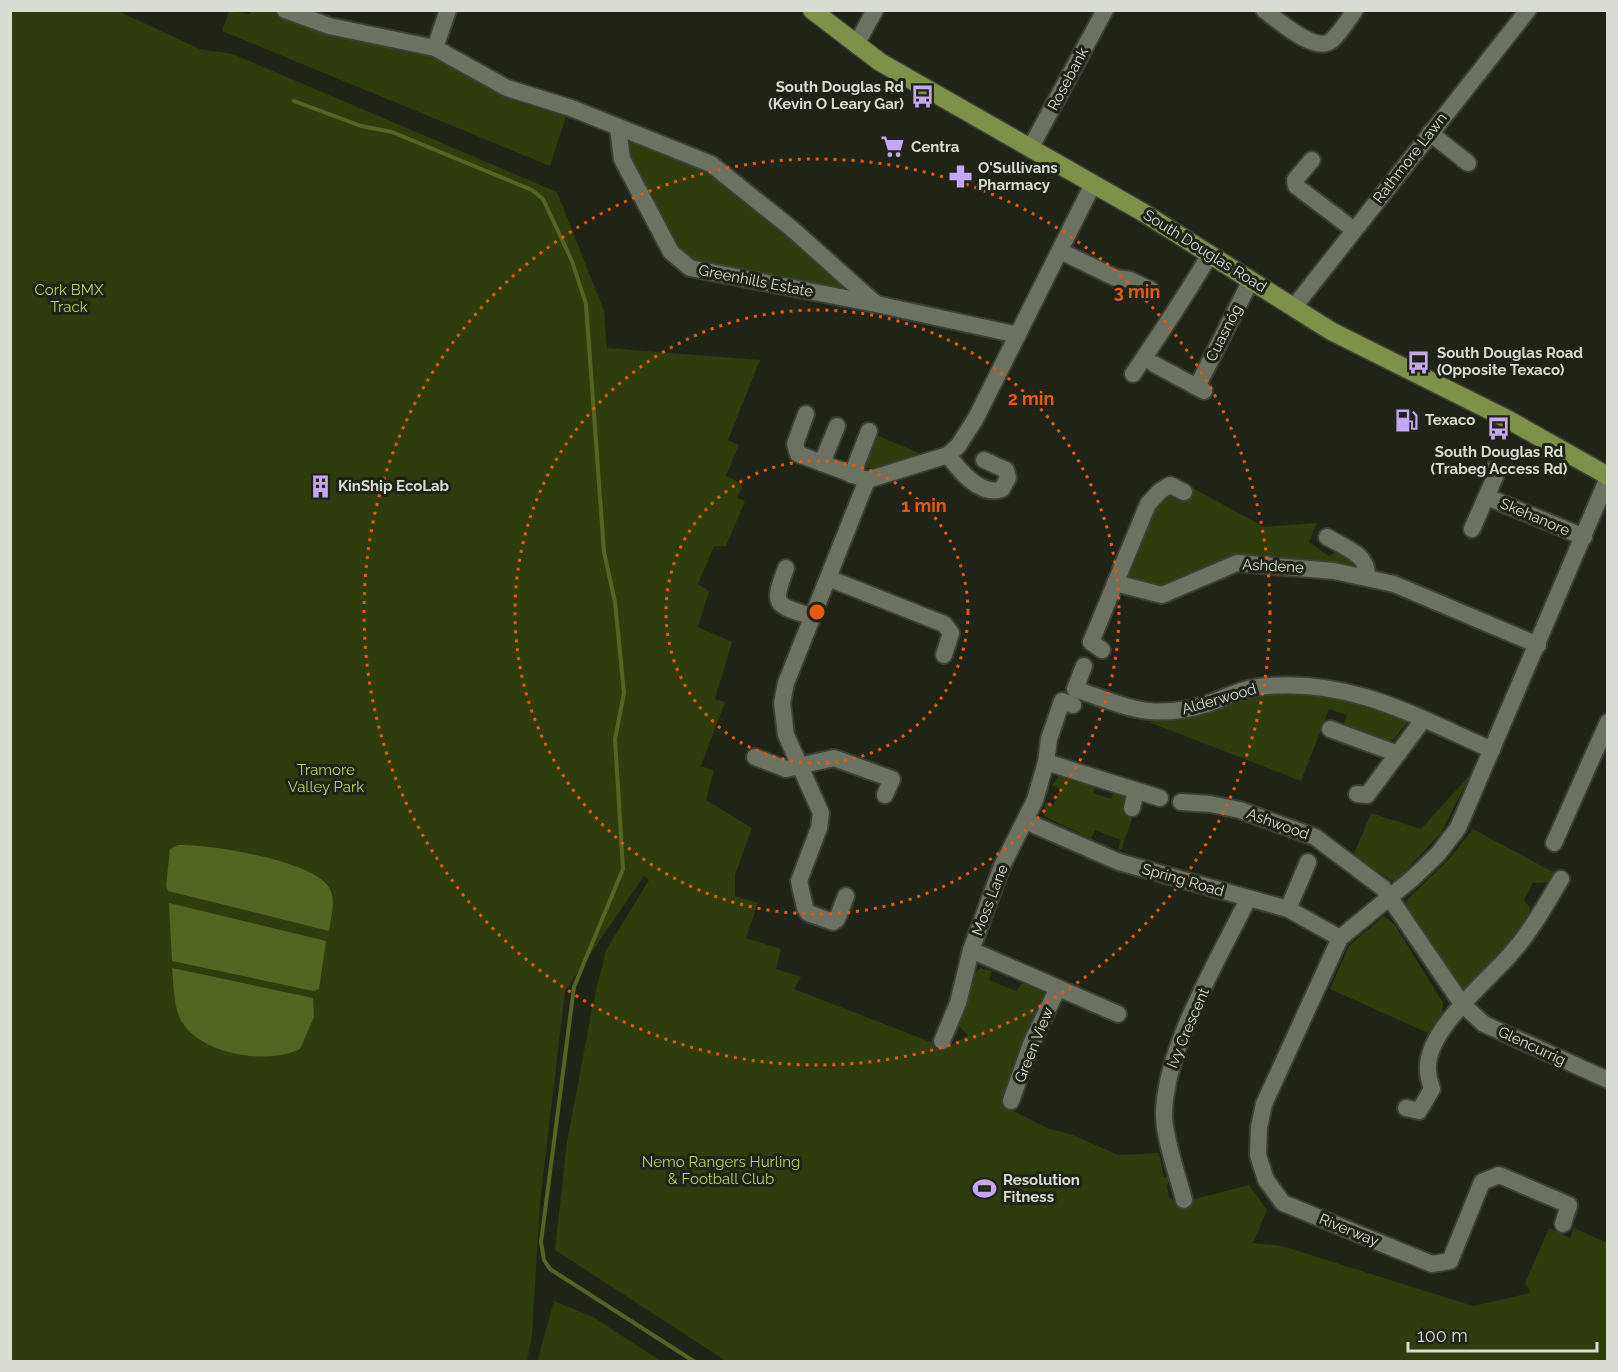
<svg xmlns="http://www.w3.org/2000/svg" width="1618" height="1372" font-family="Raleway,sans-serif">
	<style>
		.green { fill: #2f3c0b }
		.water { fill: #536621 }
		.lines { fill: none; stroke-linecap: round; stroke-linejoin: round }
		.stream { stroke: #536621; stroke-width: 4 }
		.minor-casing { stroke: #3b3f35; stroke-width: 20 }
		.major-casing { stroke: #3b3f35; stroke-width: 21 }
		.minor { stroke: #6c7262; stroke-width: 16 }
		.major { stroke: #7d9149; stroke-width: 18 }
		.ring { fill: none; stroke: #e8590c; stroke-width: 3; stroke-dasharray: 3 6 }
		.labels { text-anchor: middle; stroke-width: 6; stroke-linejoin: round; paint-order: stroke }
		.street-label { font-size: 15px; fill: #d8dcd3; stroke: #202417 }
		.poi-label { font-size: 15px; font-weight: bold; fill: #d8dcd3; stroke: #202417; text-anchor: start }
		.park-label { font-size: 15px; fill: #b1d45e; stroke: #202417 }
		.centre { fill: #e8590c; stroke: #202417; stroke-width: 3 }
		.ring-label { font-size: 18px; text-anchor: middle; font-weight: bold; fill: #e8590c; stroke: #202417; stroke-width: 6; stroke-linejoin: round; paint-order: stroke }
	</style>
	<rect width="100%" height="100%" fill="#202417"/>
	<g class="green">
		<path d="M10 11H118L200 49 233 54 557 192 604 311 607 348 760 360 728 440 739 445 726 476 743 484 737 498 745 501 726 546H714L698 584 709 591 698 627 732 642 715 699 725 702 701 766 714 771 706 800 752 828 735 875V896L758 903 746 938 781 949 776 969 801 977 794 989 946 1048 968 1035 957 1025 972 978 980 968 992 971 989 980 1016 991 1023 982 1046 992 1048 1000 1031 1034 1004 1106 1047 1128 1073 1135 1118 1155 1159 1153 1164 1177 1172 1175 1167 1186 1169 1197 1179 1203 1249 1185 1267 1210 1253 1243 1282 1246 1473 1306 1531 1293 1525 1283 1549 1228 1570 1238 1574 1228 1607 1243V1361H726L555 1250 567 1142 594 998 606 950 649 880 644 876 565 991 540 1203 532 1335 527 1361H11Z"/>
		<path d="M229 11 249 14 252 11H273L309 27 428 55 517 102 566 116 550 166 222 31Z"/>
		<path d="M632 141 700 168 712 176 840 281 842 287 839 290 691 262 683 257 626 149Z"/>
		<path d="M876 435 921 454 873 468 864 467Z"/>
		<path d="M1191 487 1264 527 1317 523 1309 542 1329 556 1340 549 1357 565 1350 568 1257 557 1163 589 1128 579 1126 576 1154 507 1166 496 1182 500Z"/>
		<path d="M1275 691 1353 698 1409 720 1394 739 1386 742 1343 726 1347 715 1329 709 1301 781 1149 722 1177 718 1242 695Z"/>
		<path d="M1060 775 1096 786 1093 793 1111 799 1115 790 1123 794 1126 800 1123 808 1135 811 1121 850H1118L1121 840 1095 830 1091 839 1046 817 1043 814 1046 802 1054 805 1060 789 1052 785Z"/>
		<path d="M1470 775 1441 833 1395 882 1353 856 1371 813 1421 829Z"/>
		<path d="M1473 829 1551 871 1571 875 1568 881 1533 883 1524 900 1530 908 1526 925 1470 988 1458 989 1406 909 1405 902 1452 856Z"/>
		<path d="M1384 916 1395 925 1443 1003 1442 1013 1428 1033 1330 989 1349 946Z"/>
		<path d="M554 1301 593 1317 661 1361H537Z"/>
	</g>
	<g class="water">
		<path d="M178 845C209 844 309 860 328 886 337 898 331 917 329 931L168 891 166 886 170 849Z"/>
		<path d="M169 903 326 941 319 989 313 991 172 961Z"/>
		<path d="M172 968 313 998 314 1017 300 1049C268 1065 202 1055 182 1022 173 1007 174 985 172 968Z"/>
	</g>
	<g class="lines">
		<path class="stream" d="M294 101 361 126 392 132 532 190 543 199 572 261 586 304 604 552 615 602 624 693 615 739 623 869 574 987 541 1242 544 1260 550 1269 695 1362"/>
		<defs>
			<g id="minor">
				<path d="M285 10 329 26 435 48 507 88 571 108 711 164 791 228 876 304"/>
				<path d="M1264 10C1278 20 1316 55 1332 40 1341 32 1348 20 1355 10"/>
				<path d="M856 45 875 10"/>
				<path d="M435 48 448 10"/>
				<path d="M618 127 622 159 671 252 690 268 876 304 1018 335"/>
				<path d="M1430 133 1468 163"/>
				<path d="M1031 147 1105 10"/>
				<path d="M1312 160 1295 180 1296 186 1354 230"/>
				<path d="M1060 251 1116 278 1130 280 1151 290"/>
				<path d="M1294 307 1528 10"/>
				<path d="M1154 364 1204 391"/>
				<path d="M1133 374C1160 334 1186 296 1210 254"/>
				<path d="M1198 385 1251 280"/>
				<path d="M806 414 795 444 798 454 867 480"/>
				<path d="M948 455C959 470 980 497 1002 489L1008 478 1006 470 984 460"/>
				<path d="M822 463 837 426"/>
				<path d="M852 475 869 431"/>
				<path d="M1487 497 1584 537"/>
				<path d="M1472 529 1495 477 1492 470"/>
				<path d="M1327 537C1344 547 1368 554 1367 576"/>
				<path d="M786 568C772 605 774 605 811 616"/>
				<path d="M828 578 944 624 951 633 944 655"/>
				<path d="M1115 583 1162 595 1237 563 1334 571 1394 584 1538 645"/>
				<path d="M1102 650 1091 642 1148 504 1160 491 1170 485 1184 492"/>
				<path d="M1084 666 1075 689C1128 707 1151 721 1207 704 1227 697 1245 687 1267 686 1353 679 1417 717 1492 750"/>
				<path d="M1330 729 1398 754"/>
				<path d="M755 757 786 769 834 758 892 779 885 795"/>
				<path d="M1046 762 1160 798"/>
				<path d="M1357 794 1367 795 1423 720"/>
				<path d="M1181 802 1210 804 1240 810 1315 837 1383 888 1462 1004 1484 1024 1608 1080"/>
				<path d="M1132 808 1136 791"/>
				<path d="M1025 821 1119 862 1288 909 1340 938"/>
				<path d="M1554 843 1608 722"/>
				<path d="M846 896 837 919 833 922 808 913 805 908 799 881 819 828 821 813 786 735 782 703 786 683 867 480 948 455 958 446 976 418 1093 184"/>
				<path d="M1288 909 1308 862"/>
				<path d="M971 950 1118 1014"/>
				<path d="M942 1041 958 1003 971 950 1002 866 1035 800 1046 762 1049 739 1062 701 1073 705"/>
				<path d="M1011 1101 1031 1044 1057 990"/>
				<path d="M1406 1108 1419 1111 1432 1089C1430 1083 1428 1076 1428 1070 1425 1032 1485 983 1509 956 1530 933 1545 906 1561 879"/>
				<path d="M1184 1200C1178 1176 1164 1138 1164 1115 1164 1050 1219 958 1248 899"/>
				<path d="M1563 1224 1569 1205 1499 1175 1482 1182 1450 1261 1432 1264 1283 1203 1266 1180 1258 1155 1259 1127 1264 1104 1340 938 1413 878 1438 854 1458 828 1608 478"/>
			</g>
			<path id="major" d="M812 10 880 62 1144 213 1331 331 1509 420 1608 476"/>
		</defs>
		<use href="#minor" class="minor-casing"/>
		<use href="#major" class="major-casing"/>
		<use href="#minor" class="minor"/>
		<use href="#major" class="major"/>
	</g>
	<g class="ring">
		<circle cx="817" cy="612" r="151"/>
		<circle cx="817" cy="612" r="302"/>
		<circle cx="817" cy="612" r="453"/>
	</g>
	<defs>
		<symbol id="bus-bare" viewBox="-9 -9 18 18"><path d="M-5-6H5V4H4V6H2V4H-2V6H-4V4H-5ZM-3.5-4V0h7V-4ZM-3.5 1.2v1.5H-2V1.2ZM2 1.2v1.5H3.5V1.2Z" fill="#c5a6f0" stroke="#202417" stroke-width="2.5" paint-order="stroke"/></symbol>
		<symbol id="supermarket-bare" viewBox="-9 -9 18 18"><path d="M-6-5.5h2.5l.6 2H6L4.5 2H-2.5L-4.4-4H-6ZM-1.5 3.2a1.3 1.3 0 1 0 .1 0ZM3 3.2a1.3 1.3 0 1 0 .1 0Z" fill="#c5a6f0" stroke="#202417" stroke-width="2.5" paint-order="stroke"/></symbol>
		<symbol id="pharmacy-bare" viewBox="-9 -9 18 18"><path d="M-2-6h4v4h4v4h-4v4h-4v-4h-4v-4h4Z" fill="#c5a6f0" stroke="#202417" stroke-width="2.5" paint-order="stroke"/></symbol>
		<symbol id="fuel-bare" viewBox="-9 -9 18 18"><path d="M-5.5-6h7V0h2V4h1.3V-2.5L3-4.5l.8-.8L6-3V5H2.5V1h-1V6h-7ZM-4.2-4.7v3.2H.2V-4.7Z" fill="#c5a6f0" stroke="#202417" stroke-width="2.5" paint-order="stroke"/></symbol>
		<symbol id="building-bare" viewBox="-9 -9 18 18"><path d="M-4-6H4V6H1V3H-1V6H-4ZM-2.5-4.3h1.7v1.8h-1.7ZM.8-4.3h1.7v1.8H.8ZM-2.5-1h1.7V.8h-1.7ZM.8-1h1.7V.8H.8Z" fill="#c5a6f0" stroke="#202417" stroke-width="2.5" paint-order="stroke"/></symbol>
		<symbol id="stadium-bare" viewBox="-9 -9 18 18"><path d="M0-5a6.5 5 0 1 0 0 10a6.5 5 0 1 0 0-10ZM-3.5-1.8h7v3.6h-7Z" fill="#c5a6f0" stroke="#202417" stroke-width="2.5" paint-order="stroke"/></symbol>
	</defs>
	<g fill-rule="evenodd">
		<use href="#bus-bare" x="906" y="80" width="33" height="33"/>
		<use href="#supermarket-bare" x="876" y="130" width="33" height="33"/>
		<use href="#pharmacy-bare" x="944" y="160" width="33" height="33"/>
		<use href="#bus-bare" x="1402" y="346" width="33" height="33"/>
		<use href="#fuel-bare" x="1390" y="404" width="33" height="33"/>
		<use href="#bus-bare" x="1482" y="412" width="33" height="33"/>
		<use href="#building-bare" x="304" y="470" width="33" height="33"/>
		<use href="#stadium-bare" x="968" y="1172" width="33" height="33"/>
	</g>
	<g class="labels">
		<g class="street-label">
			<text transform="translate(1068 79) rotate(-62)" y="5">Rosebank</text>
			<text transform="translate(1410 158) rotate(-52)" y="5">Rathmore Lawn</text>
			<text transform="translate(1205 251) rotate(32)" y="5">South Douglas Road</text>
			<text transform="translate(756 281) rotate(11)" y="5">Greenhills Estate</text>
			<text transform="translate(1224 333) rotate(-63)" y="5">Cuasnóg</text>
			<text transform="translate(1535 517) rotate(23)" y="5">Skehanore</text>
			<text transform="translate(1273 566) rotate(3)" y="5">Ashdene</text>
			<text transform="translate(1219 699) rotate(-16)" y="5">Alderwood</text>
			<text transform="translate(1278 824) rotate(20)" y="5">Ashwood</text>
			<text transform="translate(1183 880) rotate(16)" y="5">Spring Road</text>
			<text transform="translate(990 900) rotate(-69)" y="5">Moss Lane</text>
			<text transform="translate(1188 1028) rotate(-67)" y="5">Ivy Crescent</text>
			<text transform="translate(1034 1045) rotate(-68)" y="5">Green View</text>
			<text transform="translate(1532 1046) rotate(25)" y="5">Glencurrig</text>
			<text transform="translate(1349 1230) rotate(22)" y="5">Riverway</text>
		</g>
		<g class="poi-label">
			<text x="904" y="92" text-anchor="end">South Douglas Rd<tspan x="904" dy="17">(Kevin O Leary Gar)</tspan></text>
			<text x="911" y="152">Centra</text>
			<text x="978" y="173">O'Sullivans<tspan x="978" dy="17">Pharmacy</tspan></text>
			<text x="1437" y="358">South Douglas Road<tspan x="1437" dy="17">(Opposite Texaco)</tspan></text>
			<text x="1425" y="425">Texaco</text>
			<text x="1499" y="457" text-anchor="middle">South Douglas Rd<tspan x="1499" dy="17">(Trabeg Access Rd)</tspan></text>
			<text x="338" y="491">KinShip EcoLab</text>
			<text x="1003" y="1185">Resolution<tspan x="1003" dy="17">Fitness</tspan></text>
		</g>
		<g class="park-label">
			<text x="69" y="295">Cork BMX<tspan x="69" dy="17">Track</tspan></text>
			<text x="326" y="775">Tramore<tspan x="326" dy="17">Valley Park</tspan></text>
			<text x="721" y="1167">Nemo Rangers Hurling<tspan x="721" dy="17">&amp; Football Club</tspan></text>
		</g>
	</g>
	<circle cx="817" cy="612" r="9" class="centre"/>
	<g class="ring-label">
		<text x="1137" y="298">3 min</text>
		<text x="1031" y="405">2 min</text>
		<text x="924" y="512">1 min</text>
	</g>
	<rect width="1618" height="1372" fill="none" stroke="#d8dcd3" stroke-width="24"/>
	<path d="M1408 1342v9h189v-9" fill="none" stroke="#d8dcd3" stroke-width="3"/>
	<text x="1417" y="1342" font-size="18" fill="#d8dcd3" stroke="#202417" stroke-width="4.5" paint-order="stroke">100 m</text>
</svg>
